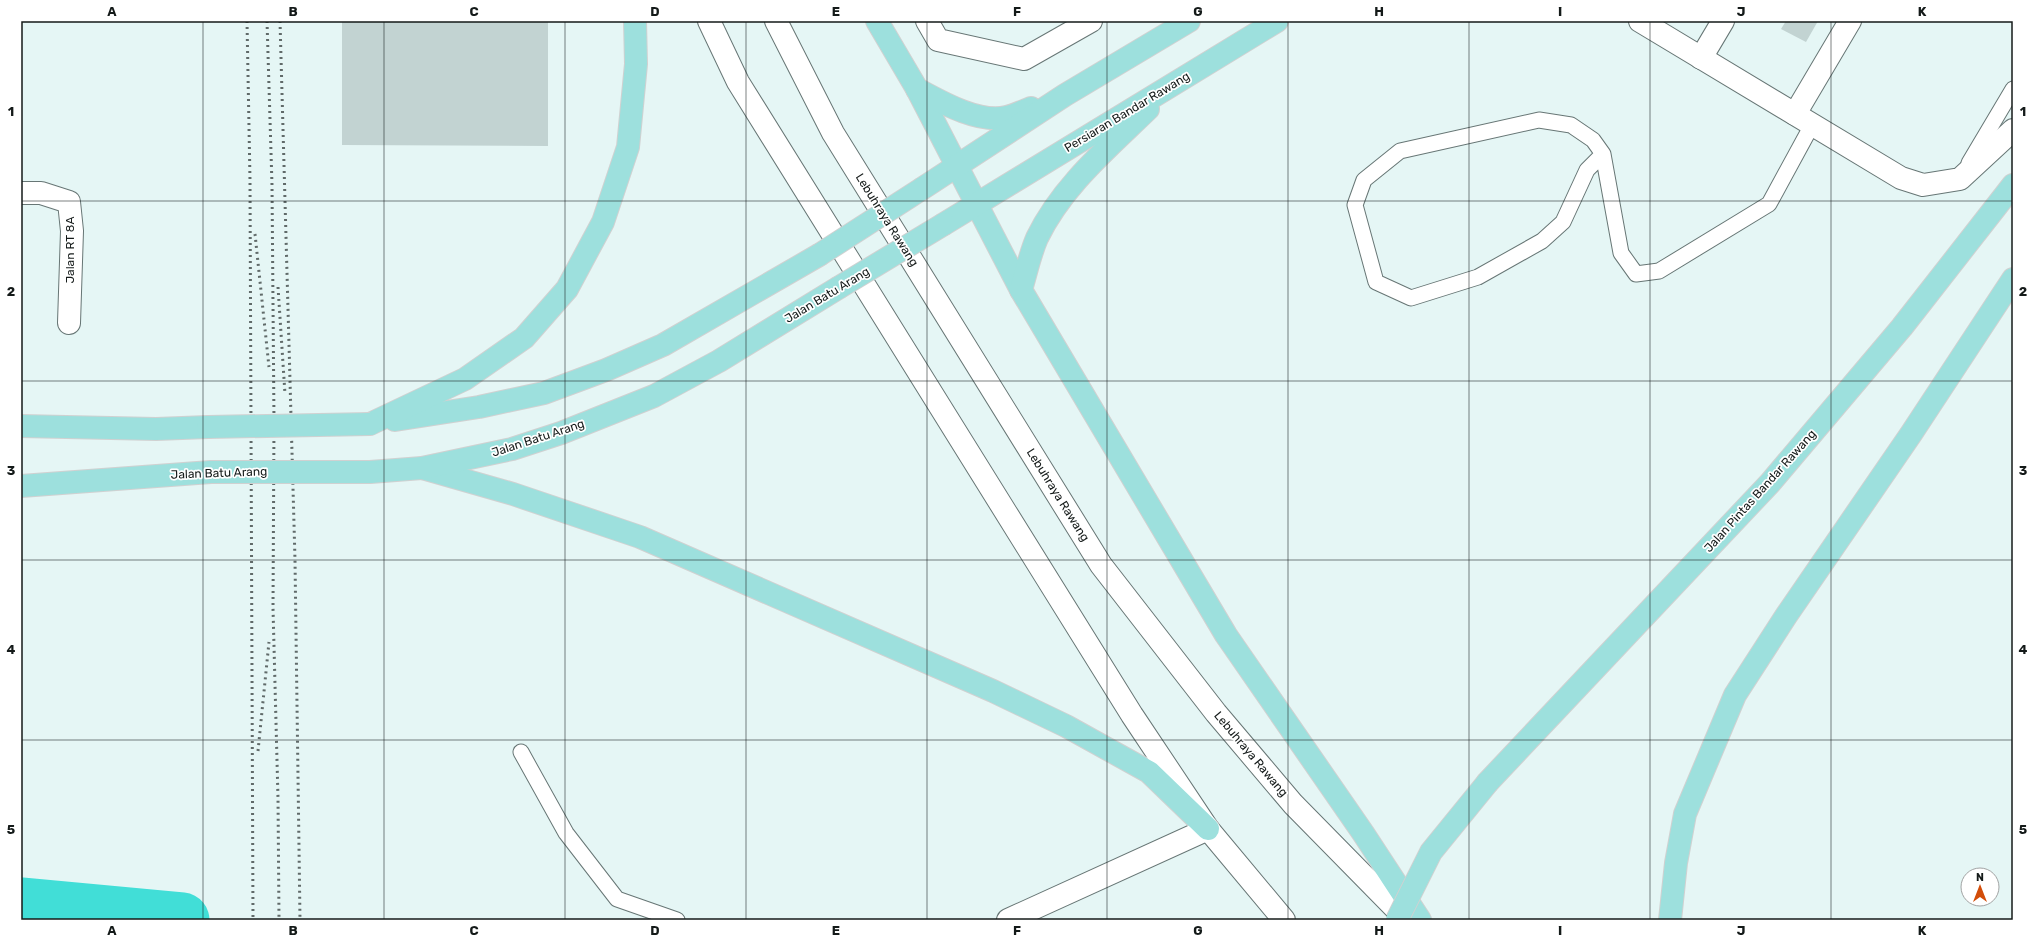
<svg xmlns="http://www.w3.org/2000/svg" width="2034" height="941" font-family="Rubik,sans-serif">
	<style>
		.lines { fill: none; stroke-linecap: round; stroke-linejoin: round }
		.river { stroke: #41ded7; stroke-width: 55 }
		.building { fill: #c2d3d2 }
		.service-casing { stroke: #677675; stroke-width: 17 }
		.minor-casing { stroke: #677675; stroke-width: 24 }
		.tertiary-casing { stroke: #677675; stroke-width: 24 }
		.primary-casing { stroke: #d0d1d1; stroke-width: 24 }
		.service { stroke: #fff; stroke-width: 15 }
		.minor { stroke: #fff; stroke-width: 22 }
		.tertiary { stroke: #fff; stroke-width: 22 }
		.primary { stroke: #9de0dd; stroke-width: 22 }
		.rail { stroke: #606a69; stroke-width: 3; stroke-dasharray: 2 4; stroke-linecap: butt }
		.primary-bridge-casing { stroke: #d0d1d1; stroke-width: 24; stroke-linecap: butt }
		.primary-bridge { stroke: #9de0dd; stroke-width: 22 }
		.grid { fill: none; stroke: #141a19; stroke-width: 1; stroke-opacity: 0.55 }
		.labels { text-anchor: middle; stroke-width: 3.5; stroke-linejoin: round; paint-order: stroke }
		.street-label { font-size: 12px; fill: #141a19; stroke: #fff }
		.neatline { fill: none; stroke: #141a19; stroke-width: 1.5 }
		.grid-label { font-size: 13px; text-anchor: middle; font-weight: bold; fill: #141a19 }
	</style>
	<rect width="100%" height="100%" fill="#e5f6f5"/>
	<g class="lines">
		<path class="river" d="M21 905 182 920"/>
	</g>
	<g class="building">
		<path d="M342 21H548V146L342 145Z"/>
		<path d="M1786 21H1818L1806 42 1781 29Z"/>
	</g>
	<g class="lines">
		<defs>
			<g id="service">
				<path d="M1603 154 1587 170 1563 222 1542 241 1478 277 1411 298 1376 282 1355 205 1364 180 1400 151 1539 120 1571 125 1593 140 1603 154 1621 253 1636 274 1659 271 1769 204 1812 125"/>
				<path d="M1969 163 2013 89"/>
				<path d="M521 752 566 833 617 899 677 920"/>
			</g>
			<g id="minor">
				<path d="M927 21 938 40 1024 59 1091 21"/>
				<path d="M1640 21 1901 178 1923 185 1960 179 2013 130"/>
				<path d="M1701 58 1723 21"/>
				<path d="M1795 114 1850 21"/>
				<path d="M21 193H41L69 202 72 231 69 323"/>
				<path d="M1008 920 1208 829"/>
			</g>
			<g id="tertiary">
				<path d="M709 21 738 82 1132 715 1208 829 1284 920"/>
				<path d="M776 21 833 133 1101 565 1216 713 1293 804 1407 920"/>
			</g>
			<g id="primary">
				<path d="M877 21 917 89 1021 290 1226 635 1363 833 1420 920"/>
				<path d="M917 89C941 102 979 124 1007 117 1015 115 1023 111 1031 108"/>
				<path d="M923 188 1065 95 1189 21"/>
				<path d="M944 224 1277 21"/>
				<path d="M1021 290C1026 273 1030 254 1037 238 1062 186 1108 148 1148 109"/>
				<path d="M395 420 479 407 544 393 606 370 663 345 819 255"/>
				<path d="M370 424 465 379 524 338 567 289 603 222 628 147 636 64 635 21"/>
				<path d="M21 426 156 429 208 427"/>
				<path d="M422 468 513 494 640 537 993 691 1066 726 1149 772 1208 829"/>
				<path d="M370 472 422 468 512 449 561 433 654 396 719 361 838 288"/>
				<path d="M21 486 211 472"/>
				<path d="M1488 782 1770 483 1902 327 2013 185"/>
				<path d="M1670 920 1676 863 1685 814 1735 695 1786 616 1911 434 2013 279"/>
			</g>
		</defs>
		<use href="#service" class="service-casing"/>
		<use href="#minor" class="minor-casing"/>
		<use href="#tertiary" class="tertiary-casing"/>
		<use href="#primary" class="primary-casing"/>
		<use href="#service" class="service"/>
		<use href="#minor" class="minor"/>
		<use href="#tertiary" class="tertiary"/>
		<use href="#primary" class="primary"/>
		<g class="rail">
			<path d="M247 21 250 180 253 920"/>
			<path d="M267 21 272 185 274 422 273 608 278 798 279 920"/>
			<path d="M280 21 295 560 300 920"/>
			<path d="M255 234 269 367"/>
			<path d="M278 287 285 394"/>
			<path d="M258 751 269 642"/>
		</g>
		<defs>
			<g id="primary-bridge">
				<path d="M819 255 923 188"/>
				<path d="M838 288 944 224"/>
				<path d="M208 427 370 424"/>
				<path d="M211 472H370"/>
				<path d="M1397 920 1431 852 1488 782"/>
			</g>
		</defs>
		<use href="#primary-bridge" class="primary-bridge-casing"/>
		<use href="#primary-bridge" class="primary-bridge"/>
	</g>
	<path class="grid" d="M203 21V920M384 21V920M565 21V920M746 21V920M927 21V920M1107 21V920M1288 21V920M1469 21V920M1650 21V920M1831 21V920M21 201H2013M21 381H2013M21 560H2013M21 740H2013"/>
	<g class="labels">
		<g class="street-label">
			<text transform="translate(1127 112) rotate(-31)" y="4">Persiaran Bandar Rawang</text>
			<text transform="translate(887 220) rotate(58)" y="4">Lebuhraya Rawang</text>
			<text transform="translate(70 250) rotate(-90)" y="4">Jalan RT 8A</text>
			<text transform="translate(827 295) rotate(-31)" y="4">Jalan Batu Arang</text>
			<text transform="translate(538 438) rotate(-18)" y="4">Jalan Batu Arang</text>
			<text transform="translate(219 473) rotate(-2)" y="4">Jalan Batu Arang</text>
			<text transform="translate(1760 491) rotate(-48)" y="4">Jalan Pintas Bandar Rawang</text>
			<text transform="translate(1058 495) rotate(58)" y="4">Lebuhraya Rawang</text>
			<text transform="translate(1251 754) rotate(50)" y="4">Lebuhraya Rawang</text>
		</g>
	</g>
	<rect width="2034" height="941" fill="none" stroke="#ffffff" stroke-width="44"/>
	<g transform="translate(1980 887)"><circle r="19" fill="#ffffff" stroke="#a1a3a3"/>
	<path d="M0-3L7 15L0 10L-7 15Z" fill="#d24d09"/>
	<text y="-6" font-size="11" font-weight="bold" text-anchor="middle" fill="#141a19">N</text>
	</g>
	<rect x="22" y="22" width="1990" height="897" class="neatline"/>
	<g class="grid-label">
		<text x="112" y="16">A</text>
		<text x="293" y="16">B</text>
		<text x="474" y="16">C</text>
		<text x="655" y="16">D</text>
		<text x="836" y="16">E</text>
		<text x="1017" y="16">F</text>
		<text x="1198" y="16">G</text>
		<text x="1379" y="16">H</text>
		<text x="1560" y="16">I</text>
		<text x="1741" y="16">J</text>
		<text x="1922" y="16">K</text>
		<text x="11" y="116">1</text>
		<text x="2023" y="116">1</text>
		<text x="11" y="296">2</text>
		<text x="2023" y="296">2</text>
		<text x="11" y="475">3</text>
		<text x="2023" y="475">3</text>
		<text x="11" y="654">4</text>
		<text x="2023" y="654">4</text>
		<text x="11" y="834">5</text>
		<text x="2023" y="834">5</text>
		<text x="112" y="935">A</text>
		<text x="293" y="935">B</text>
		<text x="474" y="935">C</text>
		<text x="655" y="935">D</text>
		<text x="836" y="935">E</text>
		<text x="1017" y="935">F</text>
		<text x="1198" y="935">G</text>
		<text x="1379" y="935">H</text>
		<text x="1560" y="935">I</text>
		<text x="1741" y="935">J</text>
		<text x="1922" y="935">K</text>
	</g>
</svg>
